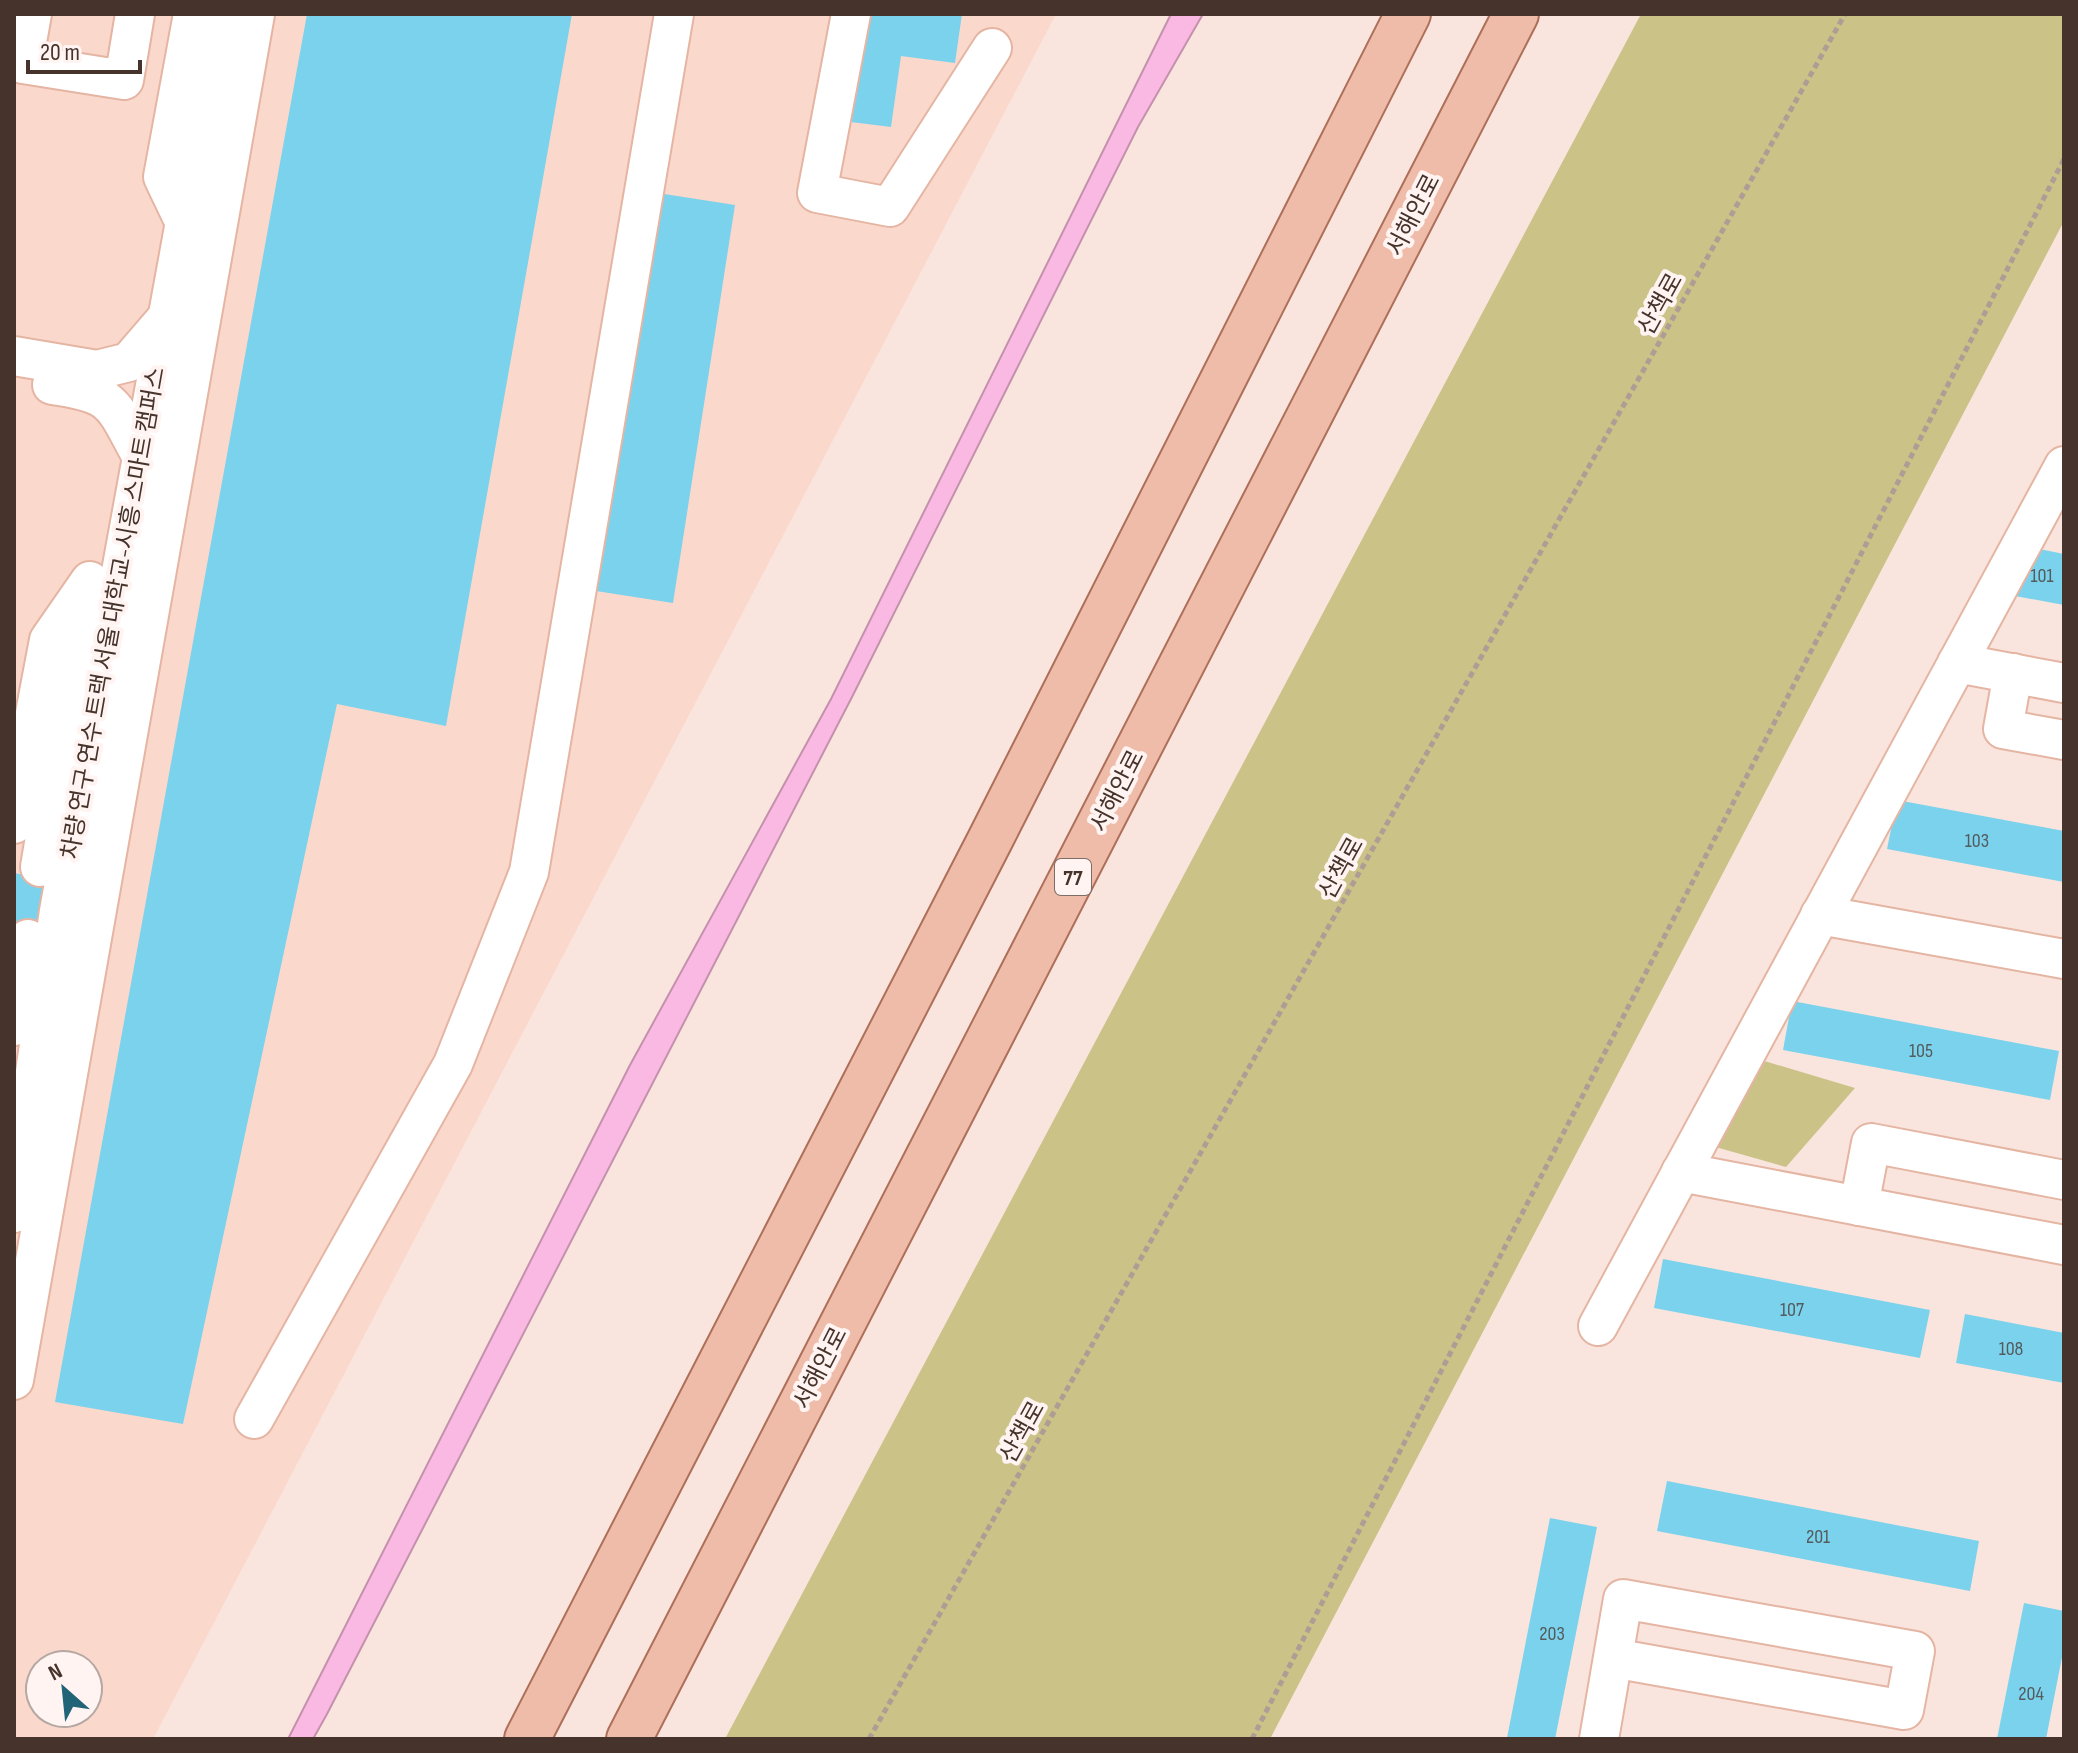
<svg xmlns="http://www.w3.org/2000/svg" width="2078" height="1753" font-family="'Sofia Sans Condensed','Noto Sans KR',sans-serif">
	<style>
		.built { fill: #fbd8cc; fill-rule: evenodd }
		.green { fill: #cbc288 }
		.water { fill: #fab9e3; stroke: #c491ac; stroke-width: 2 }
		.building { fill: #7bd2ed }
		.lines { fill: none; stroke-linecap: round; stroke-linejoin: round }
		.minor-casing { stroke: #e5b5a3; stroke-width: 42 }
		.major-casing { stroke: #ad6f59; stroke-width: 48 }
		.path { stroke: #af9c94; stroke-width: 5; stroke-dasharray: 6 4; stroke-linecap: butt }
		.minor { stroke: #fff; stroke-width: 38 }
		.major { stroke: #efbcaa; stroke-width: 44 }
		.labels { text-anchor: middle; stroke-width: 8; stroke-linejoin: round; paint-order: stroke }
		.number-label { font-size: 20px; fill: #535b5c }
		.shield { fill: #fff4f1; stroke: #7e6d67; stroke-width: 2 }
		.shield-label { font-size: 22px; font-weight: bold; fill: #46332c }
		.street-label { font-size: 24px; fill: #46332c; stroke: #fff4f1 }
	</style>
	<rect width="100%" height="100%" fill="#f9e5dd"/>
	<path class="built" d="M14 14H1056L153 1739H14ZM40 1665H88V1713H40Z"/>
	<g class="green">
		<path d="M1641 14H2064V221L1270 1739H725Z"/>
		<path d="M1761 1060 1855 1088 1786 1167 1712 1146Z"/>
	</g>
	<path class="water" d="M1171 14H1203L1138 127 852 697 327 1714 313 1739H288L630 1065 831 699Z"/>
	<g class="building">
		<path d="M307 14H572L446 726 337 704 183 1424 55 1402Z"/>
		<path d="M858 14H962L955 63 901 56 891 127 843 121Z"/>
		<path d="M658 193 735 205 673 603 596 591Z"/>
		<path d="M2025 546 2064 554V605L2015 596Z"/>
		<path d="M1897 800 2064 831V882L1887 849Z"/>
		<path d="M14 873 77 885 68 936 14 926Z"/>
		<path d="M1792 1001 2059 1051 2050 1100 1783 1050Z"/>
		<path d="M1663 1259 1930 1310 1920 1358 1654 1308Z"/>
		<path d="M1965 1314 2064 1333V1383L1956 1363Z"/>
		<path d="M1667 1481 1979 1541 1970 1591 1657 1531Z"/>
		<path d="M1550 1518 1597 1527 1555 1739H1512L1507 1738Z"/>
		<path d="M2024 1603 2064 1611V1647L2046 1739H1997Z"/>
	</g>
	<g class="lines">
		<defs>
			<g id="minor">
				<path d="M32 14 23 64 124 80 135 14"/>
				<path d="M851 14 817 193 890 207 992 48"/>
				<path d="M185 223 163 177 193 14"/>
				<path d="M14 356 97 370 129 362 166 319"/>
				<path d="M52 385C116 394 112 403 142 457"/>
				<path d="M1957 663 2064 683"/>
				<path d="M2013 673 2003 729 2064 740"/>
				<path d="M14 824 49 640 90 581"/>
				<path d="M40 867 75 660 99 600"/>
				<path d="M1820 915 2064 959"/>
				<path d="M14 1026 28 939"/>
				<path d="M1681 1172 2064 1245"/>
				<path d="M1859 1206 1871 1143 2064 1180"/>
				<path d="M14 1213 59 911 223 14"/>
				<path d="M1598 1326 2064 466"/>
				<path d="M14 1380 255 14"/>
				<path d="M254 1419 453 1064 529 872 674 14"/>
				<path d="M1599 1739 1623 1599 1915 1651 1904 1710 1613 1658"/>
			</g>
			<g id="major">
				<path d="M527 1739 990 840 1408 14"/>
				<path d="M629 1739 1516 14"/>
			</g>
		</defs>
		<use href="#minor" class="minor-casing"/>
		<use href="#major" class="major-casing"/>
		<g class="path">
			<path d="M869 1739 1845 14"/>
			<path d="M1252 1739 2064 159"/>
		</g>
		<use href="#minor" class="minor"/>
		<use href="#major" class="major"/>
	</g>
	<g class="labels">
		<g class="number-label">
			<text x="2042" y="582">101</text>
			<text x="1977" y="847">103</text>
			<text x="1921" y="1057">105</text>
			<text x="1792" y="1316">107</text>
			<text x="2011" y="1355">108</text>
			<text x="1818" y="1543">201</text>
			<text x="1552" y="1640">203</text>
			<text x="2031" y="1700">204</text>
		</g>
		<rect class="shield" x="1055" y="859" width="36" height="36" rx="6"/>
		<g class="shield-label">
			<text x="1073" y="885">77</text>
		</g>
		<g class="street-label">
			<text transform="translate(1413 215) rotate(-63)" y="8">서해안로</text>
			<text transform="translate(1660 304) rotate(-61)" y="8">산책로</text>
			<text transform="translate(113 613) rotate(-80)" y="8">차량 연구 연수 트랙 서울 대학교-시흥 스마트 캠퍼스</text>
			<text transform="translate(1117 791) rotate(-63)" y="8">서해안로</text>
			<text transform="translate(1341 868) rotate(-61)" y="8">산책로</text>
			<text transform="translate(820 1368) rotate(-63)" y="8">서해안로</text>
			<text transform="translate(1022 1432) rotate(-61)" y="8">산책로</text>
		</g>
	</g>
	<rect width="2078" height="1753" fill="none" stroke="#46332c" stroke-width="32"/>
	<g transform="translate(64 1689) rotate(333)"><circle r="38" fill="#fff4f1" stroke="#b5a7a2" stroke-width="2"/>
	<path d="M0-6L14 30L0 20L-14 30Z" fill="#216477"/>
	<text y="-12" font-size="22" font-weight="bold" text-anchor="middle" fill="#46332c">N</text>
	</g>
	<path d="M28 60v12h112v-12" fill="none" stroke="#46332c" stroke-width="4"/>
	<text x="40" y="60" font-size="24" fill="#46332c" stroke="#fff4f1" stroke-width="6" paint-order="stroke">20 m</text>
</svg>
